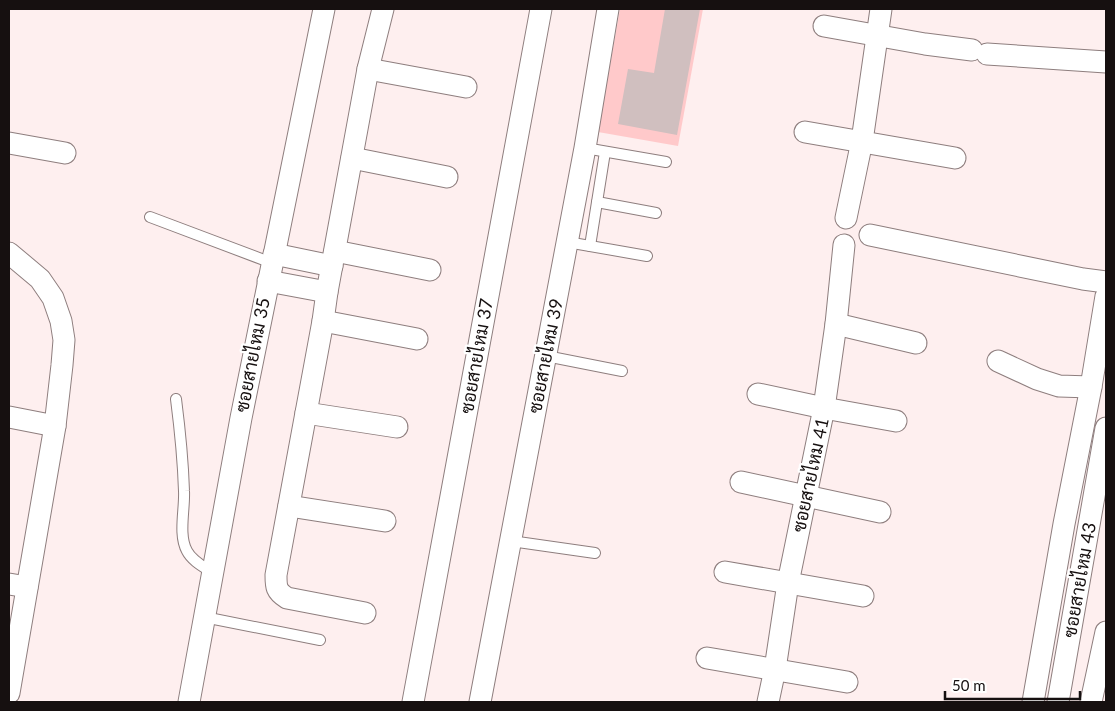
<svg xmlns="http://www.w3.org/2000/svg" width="1115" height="711" font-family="Lato,Sarabun,sans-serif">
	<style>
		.green { fill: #ffc9ca }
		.building { fill: #d0bfbf }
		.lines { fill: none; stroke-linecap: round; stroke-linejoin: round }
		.service-casing { stroke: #8e7e7e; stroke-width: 12 }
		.minor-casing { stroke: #8e7e7e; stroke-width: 23 }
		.service { stroke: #fff; stroke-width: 10 }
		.minor { stroke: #fff; stroke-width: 21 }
		.labels { text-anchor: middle; stroke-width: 4.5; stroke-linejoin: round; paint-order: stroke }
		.street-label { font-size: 18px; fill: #161010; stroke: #fff }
	</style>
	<rect width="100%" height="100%" fill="#feefef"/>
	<path class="green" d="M620 9H703L678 146 598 132Z"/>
	<path class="building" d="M665 9H700L677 135 618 124 628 69 654 73Z"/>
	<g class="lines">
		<defs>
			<g id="service">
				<path d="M585 148 666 162"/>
				<path d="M597 202 656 213"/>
				<path d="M150 217 272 263"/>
				<path d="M567 242 647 256"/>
				<path d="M590 246 605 152"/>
				<path d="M546 356 622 371"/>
				<path d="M176 399C180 430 183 460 184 491 185 509 178 535 187 551 192 561 204 567 213 573"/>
				<path d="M511 541 595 553"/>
				<path d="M204 617 320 640"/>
			</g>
			<g id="minor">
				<path d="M824 26 925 44 972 50"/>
				<path d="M987 54 1106 62"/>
				<path d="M368 69 466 87"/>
				<path d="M805 132 955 158"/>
				<path d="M9 143 65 153"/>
				<path d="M352 158 447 177"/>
				<path d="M846 218 862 141 881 9"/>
				<path d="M870 235 1083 279 1106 282"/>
				<path d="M335 251 430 270"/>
				<path d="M9 253 40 279 53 298 61 321 64 340 62 365 55 426 9 693"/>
				<path d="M274 254 332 266"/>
				<path d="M268 281 327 292"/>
				<path d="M323 321 417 339"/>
				<path d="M836 324 916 343"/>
				<path d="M998 361 1037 379 1059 386 1091 387"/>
				<path d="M758 394 824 408 896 421"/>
				<path d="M306 413 397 427"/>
				<path d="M9 417 55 426"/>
				<path d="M741 482 880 512"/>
				<path d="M289 506 385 521"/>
				<path d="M725 572 863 596"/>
				<path d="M9 584 27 587"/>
				<path d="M365 613 287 598C276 591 276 587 276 575L323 321 327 292 368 69 383 9"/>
				<path d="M707 658 847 682"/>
				<path d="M189 702 241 418 324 9"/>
				<path d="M413 702 541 9"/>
				<path d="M480 702 585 148 608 9"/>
				<path d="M768 702 775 669 788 583 824 408 836 324 844 245"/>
				<path d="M1033 702 1064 524 1091 387 1106 296"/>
				<path d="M1058 702 1106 428"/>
				<path d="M1091 702 1106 632"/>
			</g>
		</defs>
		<use href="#service" class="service-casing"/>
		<use href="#minor" class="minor-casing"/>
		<use href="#service" class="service"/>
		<use href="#minor" class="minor"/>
	</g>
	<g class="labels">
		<g class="street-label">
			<text transform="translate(253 355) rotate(-79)" y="6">ซอยสายไหม 35</text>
			<text transform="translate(477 356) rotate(-80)" y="6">ซอยสายไหม 37</text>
			<text transform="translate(546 356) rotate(-79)" y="6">ซอยสายไหม 39</text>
			<text transform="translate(811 475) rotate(-78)" y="6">ซอยสายไหม 41</text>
			<text transform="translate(1080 580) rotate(-80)" y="6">ซอยสายไหม 43</text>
		</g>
	</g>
	<rect width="1115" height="711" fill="none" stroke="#161010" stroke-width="20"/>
	<path d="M945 691v8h135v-8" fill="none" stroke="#161010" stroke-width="2.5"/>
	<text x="952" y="691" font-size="15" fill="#161010" stroke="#ffffff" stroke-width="4" paint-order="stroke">50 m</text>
</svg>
